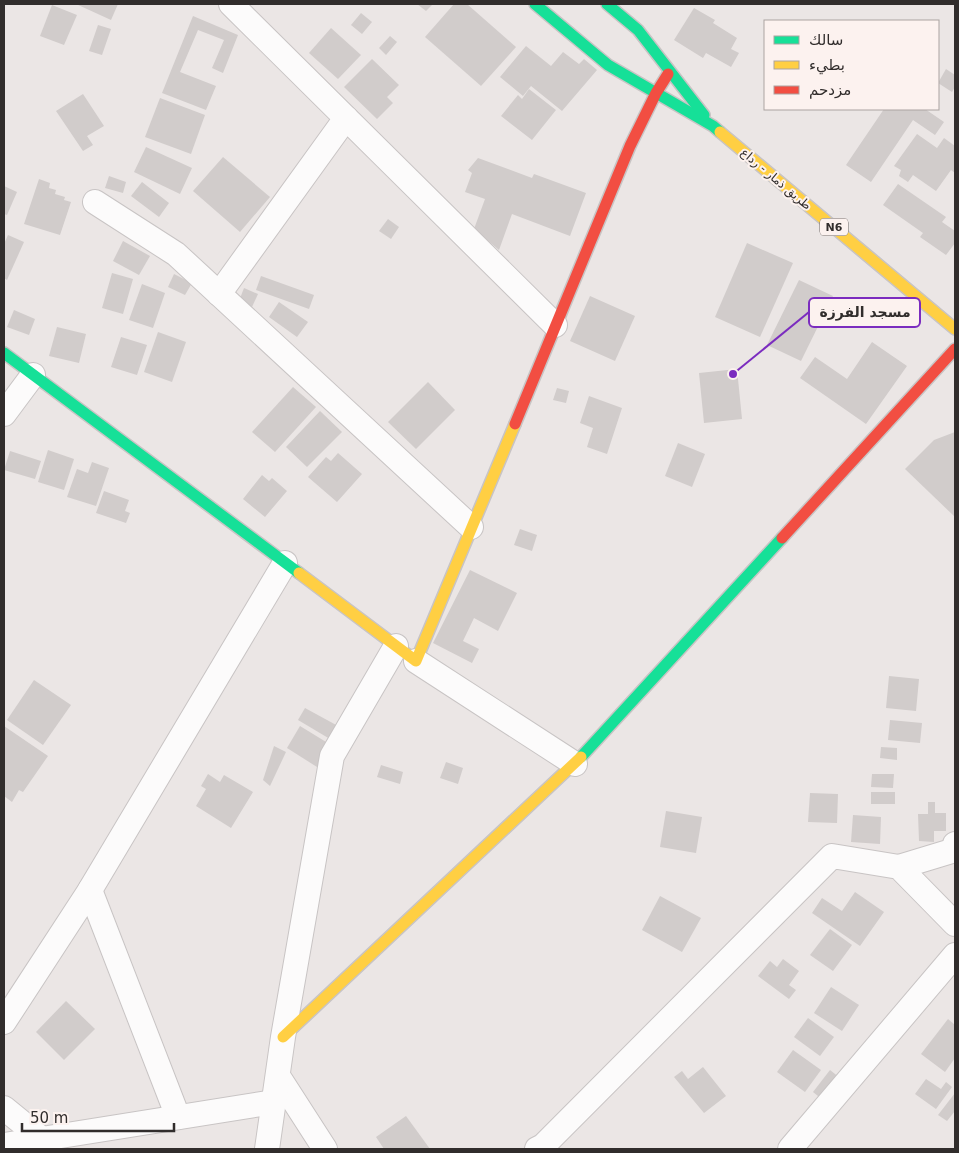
<svg xmlns="http://www.w3.org/2000/svg" width="959" height="1153" font-family="'DejaVu Sans',Vazirmatn,sans-serif">
	<style>
		.building { fill: #d1cccb }
		.lines { fill: none; stroke-linecap: round; stroke-linejoin: round }
		.street-casing { stroke: #c8c4c4; stroke-width: 26 }
		.fast-casing { stroke: #c8c4c4; stroke-width: 14 }
		.slow-casing { stroke: #c8c4c4; stroke-width: 14 }
		.jam-casing { stroke: #c8c4c4; stroke-width: 14 }
		.street { stroke: #fcfbfb; stroke-width: 24 }
		.fast { stroke: #16e098; stroke-width: 11 }
		.slow { stroke: #ffcf43; stroke-width: 11 }
		.jam { stroke: #f24e42; stroke-width: 11 }
		.labels { text-anchor: middle; stroke-width: 4; stroke-linejoin: round; paint-order: stroke }
		.shield { fill: #fcf2ef; stroke: #6e6866; stroke-width: 1 }
		.shield-label { font-size: 11px; font-weight: bold; fill: #312d2c }
		.street-label { font-size: 12px; fill: #312d2c; stroke: #fcf2ef }
		.leader { fill: none; stroke: #7b2cbf; stroke-width: 2 }
		.callout-dot { fill: #7b2cbf; stroke: #fcf2ef; stroke-width: 2 }
		.callout { fill: #fcf2ef; stroke: #7b2cbf; stroke-width: 2 }
		.callout-label { font-size: 14px; text-anchor: middle; font-weight: bold; fill: #312d2c }
	</style>
	<rect width="100%" height="100%" fill="#ebe6e5"/>
	<g class="building">
		<path d="M76 4H118L111 20Z"/>
		<path d="M417 4H433L426 11Z"/>
		<path d="M454 4H467L516 47 481 86 425 37Z"/>
		<path d="M52 5 77 15 64 45 40 36Z"/>
		<path d="M694 8 715 20 713 23 737 38 731 49 739 53 731 67 706 53 703 58 674 40Z"/>
		<path d="M361 13 372 22 362 34 351 25Z"/>
		<path d="M193 16 238 35 223 73 212 68 224 40 198 30 180 72 216 86 206 110 162 93Z"/>
		<path d="M98 25 111 29 102 55 89 51Z"/>
		<path d="M331 28 361 55 338 79 309 53Z"/>
		<path d="M390 36 397 42 386 55 379 48Z"/>
		<path d="M526 46 551 66 563 52 579 64 584 59 597 70 562 111 531 86 523 96 500 77Z"/>
		<path d="M372 59 399 85 387 97 393 103 377 119 344 87Z"/>
		<path d="M946 69 955 75V87L952 92 938 83Z"/>
		<path d="M529 89 556 110 532 140 501 116 518 95 522 99Z"/>
		<path d="M83 94 104 126 87 136 93 145 83 151 56 111Z"/>
		<path d="M160 98 205 115 191 154 145 137Z"/>
		<path d="M884 109H925L944 122 935 135 913 120 871 182 846 165Z"/>
		<path d="M917 134 937 148 944 138 955 146V173L951 170 936 191 913 175 908 182 899 176 901 170 894 166Z"/>
		<path d="M146 147 192 168 180 194 134 172Z"/>
		<path d="M223 157 270 197 240 232 193 191Z"/>
		<path d="M478 158 532 178 534 174 586 193 570 236 512 214 499 250 474 229 485 199 465 192 472 173 468 170Z"/>
		<path d="M109 176 126 182 123 193 105 188Z"/>
		<path d="M39 179 50 183 49 188 56 190 55 194 65 197 64 200 71 202 60 235 24 224Z"/>
		<path d="M142 182 169 203 159 217 131 196Z"/>
		<path d="M898 184 946 217 942 222 955 231V243L946 255 920 237 923 233 883 205Z"/>
		<path d="M4 186 17 192 7 215 4 214Z"/>
		<path d="M388 219 399 227 391 239 379 231Z"/>
		<path d="M8 235 24 242 7 280 4 278V244Z"/>
		<path d="M123 241 150 256 139 275 113 261Z"/>
		<path d="M747 243 793 263 760 337 715 317Z"/>
		<path d="M112 273 133 279 123 314 102 308Z"/>
		<path d="M174 274 192 283 185 295 168 287Z"/>
		<path d="M261 276 314 295 309 309 256 290Z"/>
		<path d="M799 280 833 296 801 361 767 345Z"/>
		<path d="M142 284 165 293 153 328 129 320Z"/>
		<path d="M244 288 258 294 252 307 239 301Z"/>
		<path d="M590 296 635 316 615 361 570 341Z"/>
		<path d="M279 302 308 322 297 337 269 317Z"/>
		<path d="M14 310 35 319 29 335 7 327Z"/>
		<path d="M57 327 86 334 79 363 49 356Z"/>
		<path d="M158 332 186 342 172 382 144 372Z"/>
		<path d="M121 337 147 345 137 375 111 367Z"/>
		<path d="M872 342 907 366 866 424 800 378 815 357 847 379Z"/>
		<path d="M737 369 742 419 704 423 699 373Z"/>
		<path d="M428 382 455 410 416 449 388 422Z"/>
		<path d="M293 387 316 407 275 452 252 432Z"/>
		<path d="M557 388 569 391 566 403 553 400Z"/>
		<path d="M589 396 622 408 607 454 587 447 593 428 580 423Z"/>
		<path d="M320 411 342 432 307 467 286 447Z"/>
		<path d="M955 432V517L905 469 934 440Z"/>
		<path d="M678 443 705 454 692 487 665 476Z"/>
		<path d="M48 450 74 459 64 490 38 482Z"/>
		<path d="M10 451 41 461 35 479 4 470Z"/>
		<path d="M338 453 362 474 337 502 308 477 326 457 331 461Z"/>
		<path d="M92 462 109 468 96 506 67 497 77 469 88 473Z"/>
		<path d="M262 475 269 481 272 478 287 491 265 517 243 499Z"/>
		<path d="M104 491 129 500 125 511 130 513 126 523 96 513Z"/>
		<path d="M520 529 537 535 532 551 514 545Z"/>
		<path d="M470 570 517 593 498 631 474 618 463 641 479 649 472 663 433 643Z"/>
		<path d="M889 676 919 679 916 711 886 708Z"/>
		<path d="M34 680 71 705 43 745 7 720Z"/>
		<path d="M305 708 338 726 330 739 298 720Z"/>
		<path d="M890 720 922 723 920 743 888 740Z"/>
		<path d="M4 726 48 756 23 792 19 790 12 802 4 796Z"/>
		<path d="M300 726 331 745 317 767 287 748Z"/>
		<path d="M274 746 286 752 270 786 263 780Z"/>
		<path d="M881 747 897 748V760L880 758Z"/>
		<path d="M446 762 463 768 458 784 440 778Z"/>
		<path d="M381 765 403 772 400 784 377 777Z"/>
		<path d="M208 774 220 782 224 775 253 792 231 828 196 806 206 789 201 786Z"/>
		<path d="M872 774H894L893 788 871 787Z"/>
		<rect x="871" y="792" width="24" height="12"/>
		<path d="M810 793 838 794 837 823 808 822Z"/>
		<path d="M928 802H935V813H946V831H934V842L919 841 918 814H928Z"/>
		<path d="M666 811 702 817 696 853 660 847Z"/>
		<path d="M853 815 881 817 880 844 851 842Z"/>
		<path d="M855 892 884 912 860 946 812 913 822 898 842 911Z"/>
		<path d="M660 896 701 918 682 952 642 930Z"/>
		<path d="M830 929 852 945 833 971 810 955Z"/>
		<path d="M783 959 799 971 789 985 796 990 789 999 758 976 770 961 777 967Z"/>
		<path d="M831 987 859 1005 842 1031 814 1013Z"/>
		<path d="M66 1001 95 1029 64 1060 36 1032Z"/>
		<path d="M808 1018 834 1037 820 1056 794 1037Z"/>
		<path d="M948 1019 955 1025V1058L945 1072 921 1054Z"/>
		<path d="M793 1050 821 1070 805 1092 777 1072Z"/>
		<path d="M703 1067 726 1096 704 1113 674 1077 682 1071 688 1079Z"/>
		<path d="M830 1070 850 1086 833 1108 813 1092Z"/>
		<path d="M926 1079 941 1089 946 1082 952 1087 936 1109 915 1094Z"/>
		<path d="M955 1093V1111L947 1121 938 1115Z"/>
		<path d="M406 1116 430 1149H384L376 1137Z"/>
	</g>
	<g class="lines">
		<defs>
			<g id="street">
				<path d="M231 4 555 325"/>
				<path d="M95 202 176 254 471 527"/>
				<path d="M219 294 346 118"/>
				<path d="M4 414 33 375"/>
				<path d="M416 661 575 764"/>
				<path d="M899 867 955 850V844"/>
				<path d="M90 890 178 1117"/>
				<path d="M4 1022 90 890 285 563"/>
				<path d="M278 1076 325 1149"/>
				<path d="M4 1108 42 1139"/>
				<path d="M4 1145 274 1102"/>
				<path d="M267 1149 283 1037 332 756 396 646"/>
				<path d="M537 1149 543 1146 832 856 899 867 955 924"/>
				<path d="M790 1149 955 955"/>
			</g>
			<g id="fast">
				<path d="M535 4 608 65 713 126 720 132"/>
				<path d="M607 4 638 30 704 115"/>
				<path d="M4 353 299 573"/>
				<path d="M581 757 782 538"/>
			</g>
			<g id="slow">
				<path d="M720 132 955 329"/>
				<path d="M299 573 416 661 515 424"/>
				<path d="M283 1037 581 757"/>
			</g>
			<g id="jam">
				<path d="M515 424 630 146 656 93 668 74"/>
				<path d="M782 538 955 349"/>
			</g>
		</defs>
		<use href="#street" class="street-casing"/>
		<use href="#fast" class="fast-casing"/>
		<use href="#slow" class="slow-casing"/>
		<use href="#jam" class="jam-casing"/>
		<use href="#street" class="street"/>
		<use href="#fast" class="fast"/>
		<use href="#slow" class="slow"/>
		<use href="#jam" class="jam"/>
	</g>
	<g class="labels">
		<rect class="shield" x="820" y="218.5" width="28" height="17" rx="4"/>
		<g class="shield-label">
			<text x="834" y="231">N6</text>
		</g>
		<g class="street-label">
			<text transform="translate(776 179) rotate(40)" y="4">طريق ذمار - رداع</text>
		</g>
	</g>
	<path class="leader" d="M733 374L809 312"/>
	<circle class="callout-dot" cx="733" cy="374" r="5"/>
	<rect class="callout" x="809" y="298" width="111" height="29" rx="5"/>
	<g class="callout-label">
		<text x="865" y="317">مسجد الفرزة</text>
	</g>
	<rect width="959" height="1153" fill="none" stroke="#312d2c" stroke-width="10"/>
	<rect x="764" y="20" width="175" height="90" fill="#fcf2ef" stroke="#aba3a1"/>
	<rect x="774" y="36" width="25" height="8" fill="#16e098" stroke="#aba3a1"/>
	<text x="809" y="45" font-size="15" fill="#312d2c">سالك</text>
	<rect x="774" y="61" width="25" height="8" fill="#ffcf43" stroke="#aba3a1"/>
	<text x="809" y="70" font-size="15" fill="#312d2c">بطيء</text>
	<rect x="774" y="86" width="25" height="8" fill="#f24e42" stroke="#aba3a1"/>
	<text x="809" y="95" font-size="15" fill="#312d2c">مزدحم</text>
	<path d="M22 1123v8h152v-8" fill="none" stroke="#312d2c" stroke-width="2.5"/>
	<text x="30" y="1123" font-size="15" fill="#312d2c" stroke="#fcf2ef" stroke-width="4" paint-order="stroke">50 m</text>
</svg>
